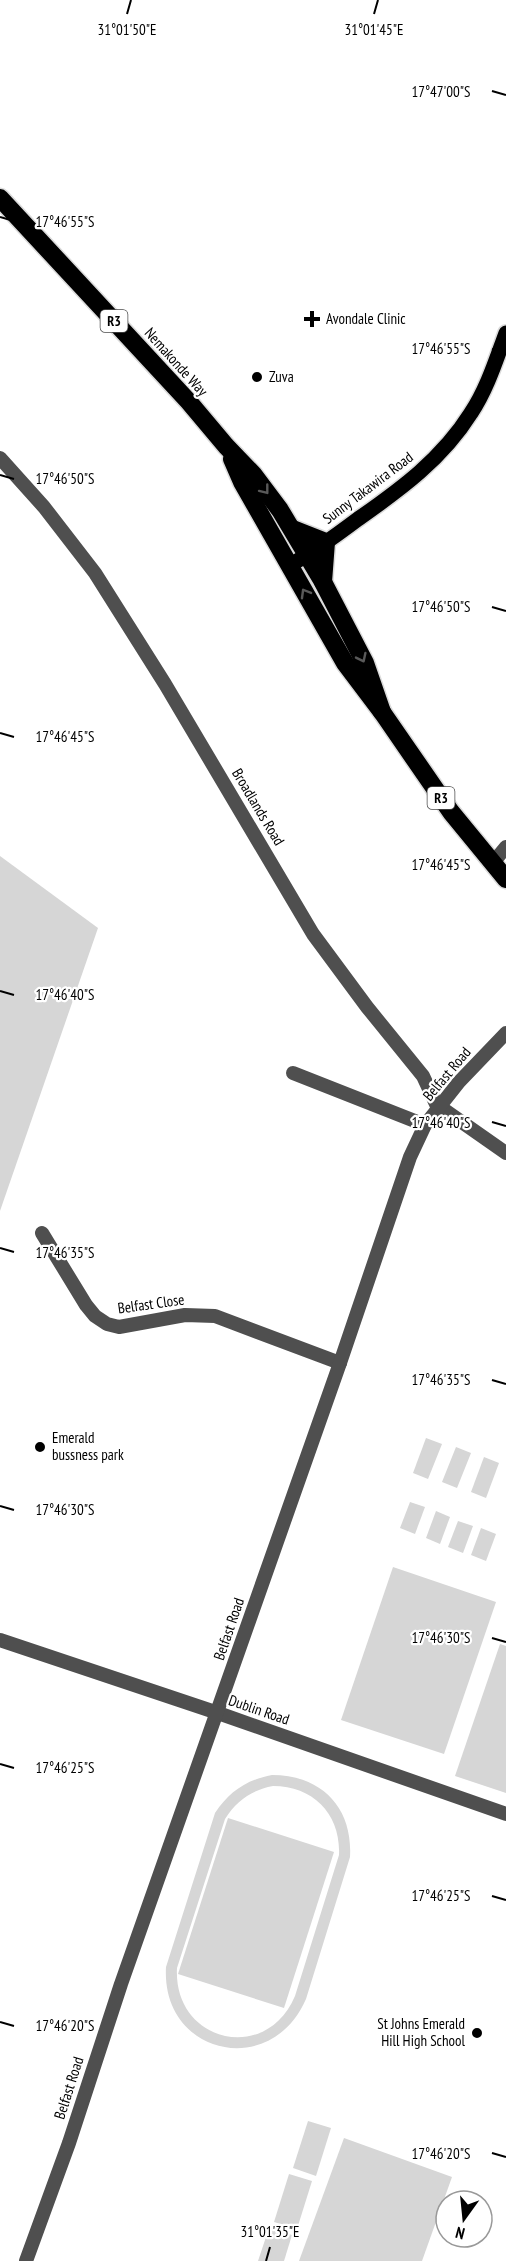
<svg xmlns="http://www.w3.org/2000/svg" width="506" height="2261" font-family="'PT Sans Narrow',sans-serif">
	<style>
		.green { fill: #d6d6d6; fill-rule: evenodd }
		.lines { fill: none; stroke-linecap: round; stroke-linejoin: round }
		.major-casing { stroke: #dbdbdb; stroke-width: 18 }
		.highway-casing { stroke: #dbdbdb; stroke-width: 21 }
		.minor { stroke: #4f4f4f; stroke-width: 14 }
		.major { stroke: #000; stroke-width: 15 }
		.highway { stroke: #000; stroke-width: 18 }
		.oneway { stroke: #595959 }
		.ticks { fill: none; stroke: #000; stroke-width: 2 }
		.poi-dot { fill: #000; stroke: #fff; stroke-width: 2 }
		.labels { text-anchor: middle; stroke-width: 4.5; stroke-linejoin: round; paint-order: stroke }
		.shield { fill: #fff; stroke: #4c4c4c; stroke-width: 1.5 }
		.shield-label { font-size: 14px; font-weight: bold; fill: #000 }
		.poi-label { font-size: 15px; fill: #000; stroke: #fff; text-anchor: start }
		.street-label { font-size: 15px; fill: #000; stroke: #fff }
		.ticks-label { font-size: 15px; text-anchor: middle; fill: #000; stroke: #fff; stroke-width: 4.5; stroke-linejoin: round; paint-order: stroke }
	</style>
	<rect width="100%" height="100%" fill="#fff"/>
	<g class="green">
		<path d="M0 856 98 928 0 1211Z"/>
		<path d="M426 1438 442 1444 428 1479 413 1473Z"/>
		<path d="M456 1447 471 1453 457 1488 442 1482Z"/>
		<path d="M484 1457 499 1463 486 1498 471 1492Z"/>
		<path d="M410 1502 425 1507 415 1534 400 1528Z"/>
		<path d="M436 1511 450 1517 440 1544 426 1538Z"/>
		<path d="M458 1521 473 1526 463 1553 448 1547Z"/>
		<path d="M481 1528 496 1534 486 1561 471 1555Z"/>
		<path d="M393 1567 496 1602 444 1754 341 1720Z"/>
		<path d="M500 1644 506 1646V1793L455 1776Z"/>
		<path d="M272 1775C321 1775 353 1807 350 1857L306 1999C271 2080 161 2055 166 1967L215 1813C229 1792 246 1780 272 1775ZM273 1786C314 1786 341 1815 339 1855L295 1996C266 2065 173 2042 177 1968L225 1819C237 1800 252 1790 273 1786Z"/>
		<path d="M228 1818 334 1852 284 2008 178 1974Z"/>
		<path d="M308 2121 331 2128 316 2176 293 2168Z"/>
		<path d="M344 2138 452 2177 422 2261H299Z"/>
		<path d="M289 2174 312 2181 297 2229 274 2222Z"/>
		<path d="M269 2228 292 2235 284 2261H258Z"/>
	</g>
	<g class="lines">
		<defs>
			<path id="major" d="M297 561C318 549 338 534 358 519 401 489 442 459 471 413 487 389 496 360 506 333"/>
			<g id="highway">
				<path d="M0 198 189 402 226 446 253 474 280 510 323 582 365 663 382 712"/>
				<path d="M232 459 242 482 345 663 382 712 451 812 506 879"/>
				<path d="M293 529 326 542 323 582"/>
			</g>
		</defs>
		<use href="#major" class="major-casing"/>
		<use href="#highway" class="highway-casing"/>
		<g class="minor">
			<path d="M0 458 44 507 95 573 165 684 313 934 367 1007 423 1076 436 1104 506 1153"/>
			<path d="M492 864 506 847"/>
			<path d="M293 1073 425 1125"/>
			<path d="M42 1233 86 1305 95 1316 107 1324 119 1327 185 1315 215 1316 340 1363"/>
			<path d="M0 1640 218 1713 506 1814"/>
			<path d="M26 2261 69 2143 121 1984 340 1363 410 1157 425 1125 459 1082 506 1033"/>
		</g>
		<use href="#major" class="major"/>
		<use href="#highway" class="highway"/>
	</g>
	<defs><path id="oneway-chevron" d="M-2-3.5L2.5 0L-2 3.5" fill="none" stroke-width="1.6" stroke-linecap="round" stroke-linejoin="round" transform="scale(1.5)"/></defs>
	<g class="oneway">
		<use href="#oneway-chevron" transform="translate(265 490) rotate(52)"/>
		<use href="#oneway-chevron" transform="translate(305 593) rotate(-120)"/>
		<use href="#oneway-chevron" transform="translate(362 658) rotate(64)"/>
	</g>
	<path class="ticks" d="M127 14 131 0M374 14 378 0M492 91 506 95M0 217 14 221M492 349 506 353M0 475 14 479M492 607 506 611M0 733 14 737M492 865 506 868M0 991 14 995M492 1122 506 1126M0 1248 14 1252M492 1380 506 1384M0 1506 14 1510M492 1638 506 1642M0 1764 14 1768M492 1896 506 1900M0 2022 14 2026M492 2153 506 2157M266 2261 270 2247"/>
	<g class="poi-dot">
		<path d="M309 310h6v6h6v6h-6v6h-6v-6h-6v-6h6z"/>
		<circle cx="257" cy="377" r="6"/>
		<circle cx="40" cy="1447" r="6"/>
		<circle cx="477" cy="2033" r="6"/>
	</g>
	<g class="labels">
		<g class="shield">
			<rect x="100.5" y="310" width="27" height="22" rx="4.5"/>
			<rect x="427.5" y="787" width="27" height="22" rx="4.5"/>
		</g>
		<g class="shield-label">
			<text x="114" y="326">R3</text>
			<text x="441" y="803">R3</text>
		</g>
		<g class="poi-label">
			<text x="326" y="324">Avondale Clinic</text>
			<text x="269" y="382">Zuva</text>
			<text x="52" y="1443">Emerald<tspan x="52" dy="17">bussness park</tspan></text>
			<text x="465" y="2029" text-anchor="end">St Johns Emerald<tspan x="465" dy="17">Hill High School</tspan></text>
		</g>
		<g class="street-label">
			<text transform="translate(176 362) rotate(48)" y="5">Nemakonde Way</text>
			<text transform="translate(368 488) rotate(-37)" y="5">Sunny Takawira Road</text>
			<text transform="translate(258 807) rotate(59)" y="5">Broadlands Road</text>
			<text transform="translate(447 1074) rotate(-50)" y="5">Belfast Road</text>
			<text transform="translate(151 1304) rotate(-8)" y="5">Belfast Close</text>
			<text transform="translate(229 1629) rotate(-71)" y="5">Belfast Road</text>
			<text transform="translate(259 1710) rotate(19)" y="5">Dublin Road</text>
			<text transform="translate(69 2088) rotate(-72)" y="5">Belfast Road</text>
		</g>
	</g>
	<g class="ticks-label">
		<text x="127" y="35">31°01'50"E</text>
		<text x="374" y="35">31°01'45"E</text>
		<text x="441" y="97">17°47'00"S</text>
		<text x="65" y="227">17°46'55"S</text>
		<text x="441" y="354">17°46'55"S</text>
		<text x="65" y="484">17°46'50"S</text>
		<text x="441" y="612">17°46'50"S</text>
		<text x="65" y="742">17°46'45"S</text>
		<text x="441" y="870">17°46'45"S</text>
		<text x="65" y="1000">17°46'40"S</text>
		<text x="441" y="1128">17°46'40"S</text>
		<text x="65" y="1258">17°46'35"S</text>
		<text x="441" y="1385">17°46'35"S</text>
		<text x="65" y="1515">17°46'30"S</text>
		<text x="441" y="1643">17°46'30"S</text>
		<text x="65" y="1773">17°46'25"S</text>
		<text x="441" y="1901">17°46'25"S</text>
		<text x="65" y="2031">17°46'20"S</text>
		<text x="441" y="2159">17°46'20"S</text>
		<text x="270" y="2237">31°01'35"E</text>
	</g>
	<g transform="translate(464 2219) rotate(195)"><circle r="28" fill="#ffffff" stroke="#999999" stroke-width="1.5"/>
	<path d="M0-4.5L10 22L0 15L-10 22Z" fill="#000000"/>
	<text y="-9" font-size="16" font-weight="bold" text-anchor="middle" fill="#000000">N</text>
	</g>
</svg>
